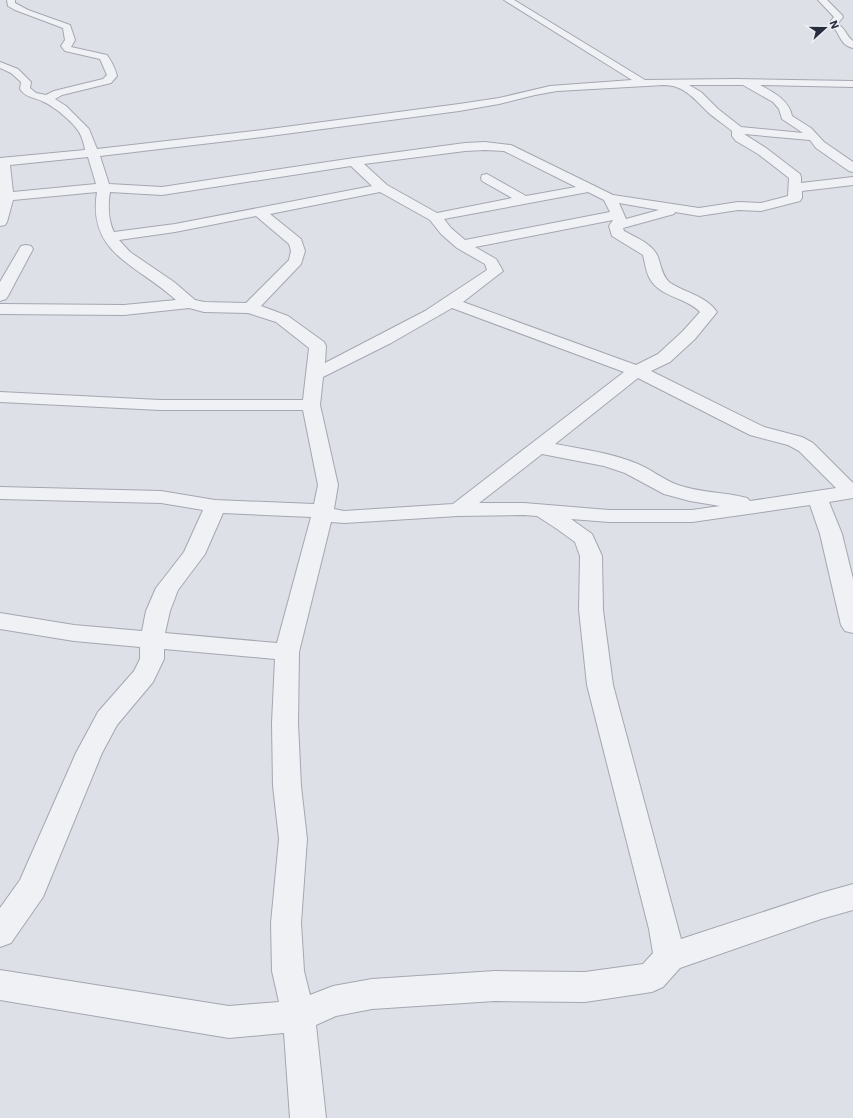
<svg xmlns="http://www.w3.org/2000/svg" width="853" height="1118" font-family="'IBM Plex Sans',sans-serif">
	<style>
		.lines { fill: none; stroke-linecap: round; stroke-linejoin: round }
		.minor-casing { stroke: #a4a7b1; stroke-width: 2 }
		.minor { fill: #f0f1f5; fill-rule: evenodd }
	</style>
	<rect width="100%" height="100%" fill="#dee0e7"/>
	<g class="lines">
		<defs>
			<g id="minor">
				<path d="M7 0H15V3L28 10 70 25 75 40 71 47 107 55C112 62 115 68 117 76L111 83 62 95 55 99 66 106 89 129 97 149 262 130 459 104 499 98 550 86 632 80 504 0H514L645 80 736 79 853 81V87L760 85C773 92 789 100 792 116L811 128 824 142 853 162V172L849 171 816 148 810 140 744 134 766 148 800 174 801 177V183L853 177V185L802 191V198L800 201 761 211 738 210 699 216 675 212 674 214 623 228 624 231C635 237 653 244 658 257 661 266 662 275 669 282 685 293 705 295 717 312L695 339 670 362 651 371 764 427 802 437 813 443 853 483V498L829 502 842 534 853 579V633L845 631 841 625 820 534 810 505 692 522H609L571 519 592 534 602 556 603 610 613 685 681 939 821 893 853 884V910L821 919 680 968 663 987 652 992 585 1002 495 1001 372 1009 336 1016 316 1025 326 1118H290L284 1033 229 1038 0 1000V970L229 1006 279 1002 272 971 271 923 279 839 273 786 272 723 275 659 164 649V659L153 682 117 725 102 753 43 897 11 943 0 947V908L20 880 76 753 98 712 134 671 140 659V647L74 641 0 629V613L74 625 142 631 146 611 156 588 184 552 203 510 161 503 0 499V487L161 491 215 500 314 504 318 485 303 410H160L0 402V392L160 400H303L309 348 276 322 248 313 204 312 189 308 124 315 0 314V304L124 305 176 300C138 265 87 254 97 192L13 200 7 222 5 225 0 226V158L85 150C84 144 82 137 79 132 73 122 55 107 44 102 34 97 26 98 20 89L21 82 11 73 0 68V62L18 69 31 82 30 88 36 93 46 95 54 91 103 79 107 75 100 59 65 51 61 46 65 40 63 28 15 10 8 6ZM664 85C685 85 696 101 710 114 717 120 725 125 732 131V136L736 141 758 154 789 178 788 196 761 203 738 202 699 208 613 195 511 145 485 142 465 143 354 158 162 187 109 184 100 156 262 137 459 111 499 104 535 95 557 91ZM689 85H743L773 102 779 109 782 119 803 133 741 127 718 109 701 92ZM485 150 504 151 576 187 526 196 487 174 482 175 481 178 482 181 512 198 437 213 387 185 364 164 465 151ZM88 157 96 184 13 192 10 165ZM351 166 372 186 175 224 114 232C108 220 108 204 110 192L162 195ZM380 192 430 220 441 234 457 248 485 264 487 270 425 311 325 363 326 346 324 342 288 316 261 306 301 264 305 251 301 239 270 214ZM588 192 604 200 610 212 465 240 451 228 444 219ZM619 203 659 210 626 219ZM256 216 289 244 291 251 289 260 246 303 204 302 195 300 174 282 130 252 119 240 175 232ZM613 220 609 226 612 236 643 255C645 263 646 272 650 279 661 298 686 297 700 312L683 331 658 354 636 365 463 302 503 271 496 259 475 247ZM452 308 624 372 453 504 344 511 334 509 338 485 320 405 323 377 391 343ZM638 378 750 435 788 445 799 451 836 488 750 501 747 498C725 492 700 493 678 485 664 480 652 470 638 464 612 453 582 449 555 444ZM542 454 604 466 625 473 664 494 690 501 720 506 692 510H609L524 503H479ZM223 513 311 517 277 643 165 633 170 611 178 590 205 554ZM524 515 537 516 557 529 575 542 580 556 579 610 587 685 649 929 653 953 643 964 585 972 495 971 372 979 333 986 310 995 304 971 301 923 307 839 301 786 298 723 299 652 331 522 344 523 458 516Z"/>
				<path d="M818 0H827L842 15 843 17 839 22V25C846 29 846 36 853 41V48C844 46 841 40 837 32 835 28 831 28 830 22L834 17Z"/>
				<path d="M26 245 31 246 33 249 8 296 6 299 0 301V282L21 246Z"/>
			</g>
		</defs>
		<use href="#minor" class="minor-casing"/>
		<use href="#minor" class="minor"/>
	</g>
	<g transform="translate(825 28) rotate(69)" stroke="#edeff5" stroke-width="3" paint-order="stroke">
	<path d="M0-3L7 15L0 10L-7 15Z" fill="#282d3d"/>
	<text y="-6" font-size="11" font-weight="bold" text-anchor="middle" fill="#282d3d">N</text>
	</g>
</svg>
